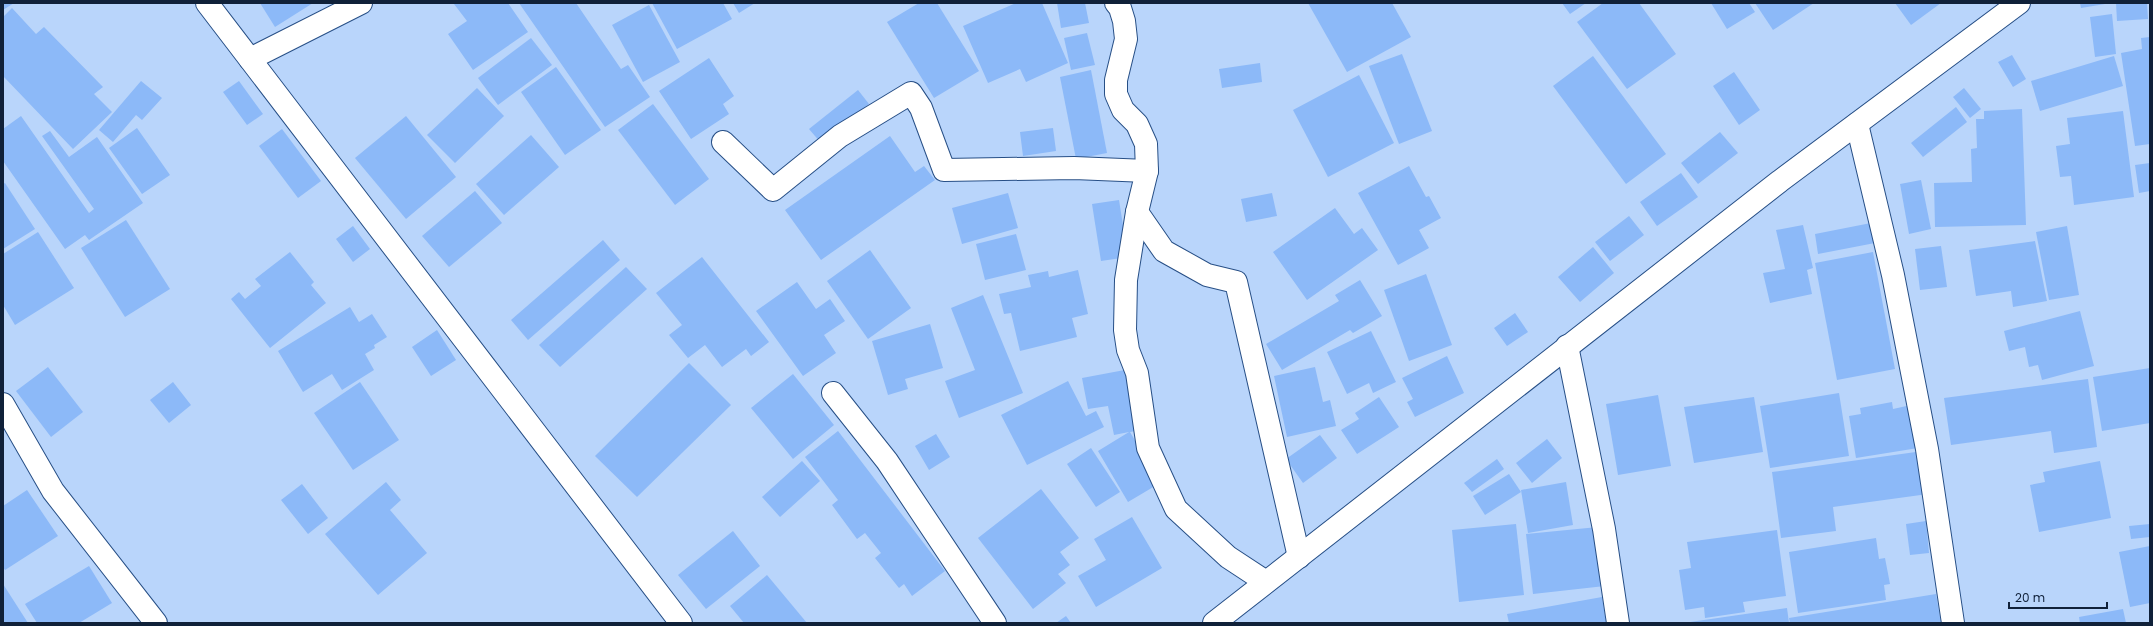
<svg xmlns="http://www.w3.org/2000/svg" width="2153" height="626" font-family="Poppins,sans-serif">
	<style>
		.building { fill: #8cb9f8 }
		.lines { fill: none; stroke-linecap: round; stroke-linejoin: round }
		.street-casing { stroke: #274f86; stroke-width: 24 }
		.street { stroke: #fff; stroke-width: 22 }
	</style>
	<rect width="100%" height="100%" fill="#b9d5fb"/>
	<g class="building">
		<path d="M3 3H14L3 10Z"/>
		<path d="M260 3H313L275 27Z"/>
		<path d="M456 3H508L528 32 473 70 448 34 467 21 454 4Z"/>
		<path d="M519 3H576L621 69 628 65 650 97 605 127Z"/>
		<path d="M652 3H723L732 19 677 49Z"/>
		<path d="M733 3H755L739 13Z"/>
		<path d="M919 3H937L979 71 934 98 887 22Z"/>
		<path d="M1016 3H1042L1068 63 1026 82 1020 69 988 83 963 26Z"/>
		<path d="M1057 3H1085L1089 23 1061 28Z"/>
		<path d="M1308 3H1392L1411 37 1347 72Z"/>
		<path d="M1562 3H1586L1570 14Z"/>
		<path d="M1603 3H1639L1676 54 1627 89 1577 22Z"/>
		<path d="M1711 3H1749L1755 12 1727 29Z"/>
		<path d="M1755 3H1814L1773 30Z"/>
		<path d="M1895 3H1941L1911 25Z"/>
		<path d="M2080 3H2105V4L2081 8Z"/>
		<path d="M2116 3H2147L2148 19 2117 21Z"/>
		<path d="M649 5 680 62 643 82 612 25Z"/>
		<path d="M12 8 36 34 44 27 103 87 94 94 112 112 73 149 3 76V17Z"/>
		<path d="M2112 14 2116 54 2095 57 2090 17Z"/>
		<path d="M1087 33 1095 65 1071 70 1064 38Z"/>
		<path d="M2150 37V144L2135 146 2121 53 2142 49 2141 38Z"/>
		<path d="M531 38 552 65 498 105 478 78Z"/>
		<path d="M1402 54 1432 131 1399 144 1369 66Z"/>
		<path d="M2012 55 2026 79 2013 87 1998 62Z"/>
		<path d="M1593 56 1666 154 1626 184 1553 86Z"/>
		<path d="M2114 56 2123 86 2040 111 2031 81Z"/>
		<path d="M709 58 734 96 723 104 729 114 691 139 659 91Z"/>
		<path d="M1260 63 1262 82 1222 88 1219 69Z"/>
		<path d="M556 67 601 130 565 155 521 92Z"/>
		<path d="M1091 70 1107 153 1076 159 1060 77Z"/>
		<path d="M1734 72 1760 110 1739 125 1713 86Z"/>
		<path d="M1359 75 1394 143 1328 177 1293 110Z"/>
		<path d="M141 81 162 98 142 120 136 115 113 142 99 130Z"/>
		<path d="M239 81 263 114 247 125 223 92Z"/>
		<path d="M477 88 504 116 455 163 427 135Z"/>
		<path d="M1964 88 1981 109 1970 118 1953 97Z"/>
		<path d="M858 90 869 104 821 143 809 129Z"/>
		<path d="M653 104 709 179 675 205 618 130Z"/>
		<path d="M1956 107 1967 122 1923 157 1911 143Z"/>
		<path d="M2022 109 2026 225 1935 227 1934 183 1972 182 1971 149 1977 148 1976 119H1984V111Z"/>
		<path d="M2123 111 2134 197 2074 205 2071 176 2060 177 2056 146 2070 144 2067 118Z"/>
		<path d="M21 116 89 213 94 209 42 136 50 131 69 157 97 137 143 203 89 240 85 235 65 249 3 161V129Z"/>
		<path d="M406 116 456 177 406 219 355 158Z"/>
		<path d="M137 128 170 175 142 194 109 148Z"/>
		<path d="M1053 128 1056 151 1023 156 1020 132Z"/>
		<path d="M282 129 321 181 298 198 259 146Z"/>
		<path d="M1720 132 1738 153 1698 184 1681 163Z"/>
		<path d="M531 135 559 167 504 215 476 184Z"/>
		<path d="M890 136 915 172 924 166 935 180 821 260 785 210Z"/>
		<path d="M2150 163V191L2139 193 2135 165Z"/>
		<path d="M1409 166 1426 197 1429 196 1441 218 1419 230 1429 248 1398 265 1358 193Z"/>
		<path d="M1681 173 1698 197 1657 226 1640 202Z"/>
		<path d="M1921 180 1931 229 1909 234 1900 184Z"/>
		<path d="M5 183 35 229 3 249V184Z"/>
		<path d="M475 191 502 223 449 267 422 236Z"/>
		<path d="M1008 193 1018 228 962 244 952 208Z"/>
		<path d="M1272 193 1277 216 1246 222 1241 199Z"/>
		<path d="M1119 200 1128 257 1101 261 1092 204Z"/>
		<path d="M1335 208 1354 234 1362 228 1378 250 1307 300 1273 252Z"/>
		<path d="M1629 216 1644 235 1610 261 1595 242Z"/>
		<path d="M126 220 170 289 125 317 81 248Z"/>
		<path d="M1871 223 1875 243 1818 254 1815 234Z"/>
		<path d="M1803 225 1813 268 1807 270 1812 294 1770 303 1763 273 1785 269 1776 230Z"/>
		<path d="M353 226 370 249 353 262 336 239Z"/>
		<path d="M2067 226 2079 295 2049 300 2036 232Z"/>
		<path d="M38 232 74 288 15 325 3 305V254Z"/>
		<path d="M1016 234 1026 270 985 280 976 244Z"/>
		<path d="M603 240 620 260 528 340 511 320Z"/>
		<path d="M2035 241 2047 301 2013 307 2011 291 1976 296 1969 250Z"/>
		<path d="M1941 246 1947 287 1920 290 1915 249Z"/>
		<path d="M1593 247 1614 273 1580 302 1558 277Z"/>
		<path d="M870 250 911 308 868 339 827 281Z"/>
		<path d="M290 252 314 282 311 285 326 303 270 348 231 299 239 292 245 299 261 286 255 279Z"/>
		<path d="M1873 252 1895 369 1837 380 1815 263Z"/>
		<path d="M702 257 769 342 751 356 746 349 722 367 705 345 688 358 669 335 682 325 656 293Z"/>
		<path d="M626 267 647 289 560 367 539 345Z"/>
		<path d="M1078 270 1088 314 1072 318 1077 337 1020 351 1011 313 1004 314 999 294 1031 287 1028 275 1048 271 1049 277Z"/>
		<path d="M1426 274 1452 345 1409 361 1384 290Z"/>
		<path d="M1360 280 1382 316 1353 333 1350 330 1282 370 1266 344 1339 301 1335 295Z"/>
		<path d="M797 282 816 309 830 299 845 321 824 335 836 353 803 376 756 311Z"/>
		<path d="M983 295 1023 393 959 418 945 381 975 370 951 308Z"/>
		<path d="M350 307 359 322 372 314 387 337 374 345 375 348 365 354 374 370 342 390 332 374 303 392 278 351Z"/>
		<path d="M2080 311 2094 366 2042 380 2038 365 2029 367 2025 347 2009 351 2004 331Z"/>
		<path d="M1515 313 1528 332 1507 346 1494 328Z"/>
		<path d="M930 324 943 368 905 379 908 389 888 395 872 341Z"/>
		<path d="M437 330 456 360 431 376 412 347Z"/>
		<path d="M1371 331 1396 382 1373 393 1369 383 1347 394 1327 352Z"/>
		<path d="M1447 356 1464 393 1415 417 1407 402 1413 399 1402 378Z"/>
		<path d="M689 363 731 405 637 497 595 456Z"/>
		<path d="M48 367 83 412 51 437 16 391Z"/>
		<path d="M1315 367 1323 402 1330 400 1336 426 1287 437 1274 376Z"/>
		<path d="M2150 368V423L2102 431 2093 377Z"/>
		<path d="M1130 369 1141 430 1130 432 1160 483 1128 502 1098 451 1129 432 1114 435 1108 406 1088 409 1082 378Z"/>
		<path d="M793 374 834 425 793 459 751 408Z"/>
		<path d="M2088 379 2097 447 2054 453 2051 431 1951 445 1944 398Z"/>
		<path d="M1068 381 1086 416 1096 411 1104 427 1027 465 1001 415Z"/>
		<path d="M173 382 191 405 169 423 150 400Z"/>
		<path d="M360 382 399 440 353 470 314 413Z"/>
		<path d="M1839 393 1849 456 1770 468 1760 406Z"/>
		<path d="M1658 395 1671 466 1618 475 1606 404Z"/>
		<path d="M1379 397 1399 427 1357 454 1341 430 1359 419 1355 413Z"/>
		<path d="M1754 397 1763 452 1694 463 1684 407Z"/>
		<path d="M1892 402 1893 409 1911 405 1918 448 1856 458 1849 416 1861 414 1860 408Z"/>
		<path d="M838 431 945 571 912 596 904 584 899 588 875 558 881 553 865 533 857 539 832 505 838 500 805 457Z"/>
		<path d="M936 434 950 457 929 470 915 446Z"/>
		<path d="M1320 435 1337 458 1303 483 1286 459Z"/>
		<path d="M1547 439 1562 458 1532 483 1516 463Z"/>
		<path d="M1091 448 1120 492 1096 507 1067 464Z"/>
		<path d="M1923 451 1928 494 1833 507 1836 531 1781 538 1772 472Z"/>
		<path d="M1497 459 1504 469 1472 492 1464 483Z"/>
		<path d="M802 461 820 481 780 517 762 497Z"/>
		<path d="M2100 461 2111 518 2039 532 2030 485 2045 482 2043 472Z"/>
		<path d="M1509 474 1521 492 1485 515 1473 496Z"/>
		<path d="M386 482 401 500 390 510 427 553 378 595 325 534Z"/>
		<path d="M1566 482 1573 525 1528 533 1521 490Z"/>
		<path d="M302 484 328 518 308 534 281 500Z"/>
		<path d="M1041 489 1079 538 1060 552 1070 565 1058 574 1066 583 1033 609 978 538Z"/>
		<path d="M27 490 58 536 5 570 3 567V506Z"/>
		<path d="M1132 517 1162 568 1096 607 1078 576 1106 560 1094 539Z"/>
		<path d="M1926 521 1929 553 1910 555 1906 524Z"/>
		<path d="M1516 524 1524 595 1459 602 1452 530Z"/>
		<path d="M2150 524V537L2131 539 2129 526Z"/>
		<path d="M1598 527 1605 586 1533 594 1526 534Z"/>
		<path d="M1777 530 1786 596 1743 602 1745 612 1705 618 1704 607 1685 610 1679 570 1691 568 1687 542Z"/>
		<path d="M733 531 760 566 706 609 678 575Z"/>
		<path d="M1876 538 1879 559 1885 558 1890 584 1884 585 1886 600 1798 613 1789 552Z"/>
		<path d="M2150 546V603L2130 607 2119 552Z"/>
		<path d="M89 566 112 603 79 623H37L25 604Z"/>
		<path d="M767 575 807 623H744L730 606Z"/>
		<path d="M3 584 28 623H3Z"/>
		<path d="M1936 594 1941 623H1790L1789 618Z"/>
		<path d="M1602 597 1606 623H1509L1507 614Z"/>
		<path d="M1787 608 1789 623H1690V622Z"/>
		<path d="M2123 609 2126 623H2080L2079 617Z"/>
		<path d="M1066 616 1071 623H1056Z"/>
	</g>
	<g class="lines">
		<defs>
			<g id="street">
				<path d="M207 3 681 623"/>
				<path d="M1116 3 1120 8 1124 21 1126 39 1116 80V94L1123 110 1137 124 1146 144 1147 171 1137 212 1126 280 1125 330 1128 350 1137 373 1148 448 1176 509 1228 557 1266 582"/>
				<path d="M250 59 361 3"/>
				<path d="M1857 124 1893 275 1927 449 1953 623"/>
				<path d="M723 142 773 190 840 136 911 93 921 108 944 170 1074 168 1147 171"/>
				<path d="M1137 212 1164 251 1207 275 1236 282 1299 557"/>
				<path d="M1567 346 1604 529 1618 623"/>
				<path d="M833 393 887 461 995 623"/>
				<path d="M3 404 53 491 156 623"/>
				<path d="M1214 623 1780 181 2019 3"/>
			</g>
		</defs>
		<use href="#street" class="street-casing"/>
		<use href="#street" class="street"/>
	</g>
	<rect width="2153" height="626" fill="none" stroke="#102139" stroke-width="8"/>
	<path d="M2009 602v6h98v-6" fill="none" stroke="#102139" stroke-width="2"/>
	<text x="2015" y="602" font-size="12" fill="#102139" stroke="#b9d5fb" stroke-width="3" paint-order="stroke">20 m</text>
</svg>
